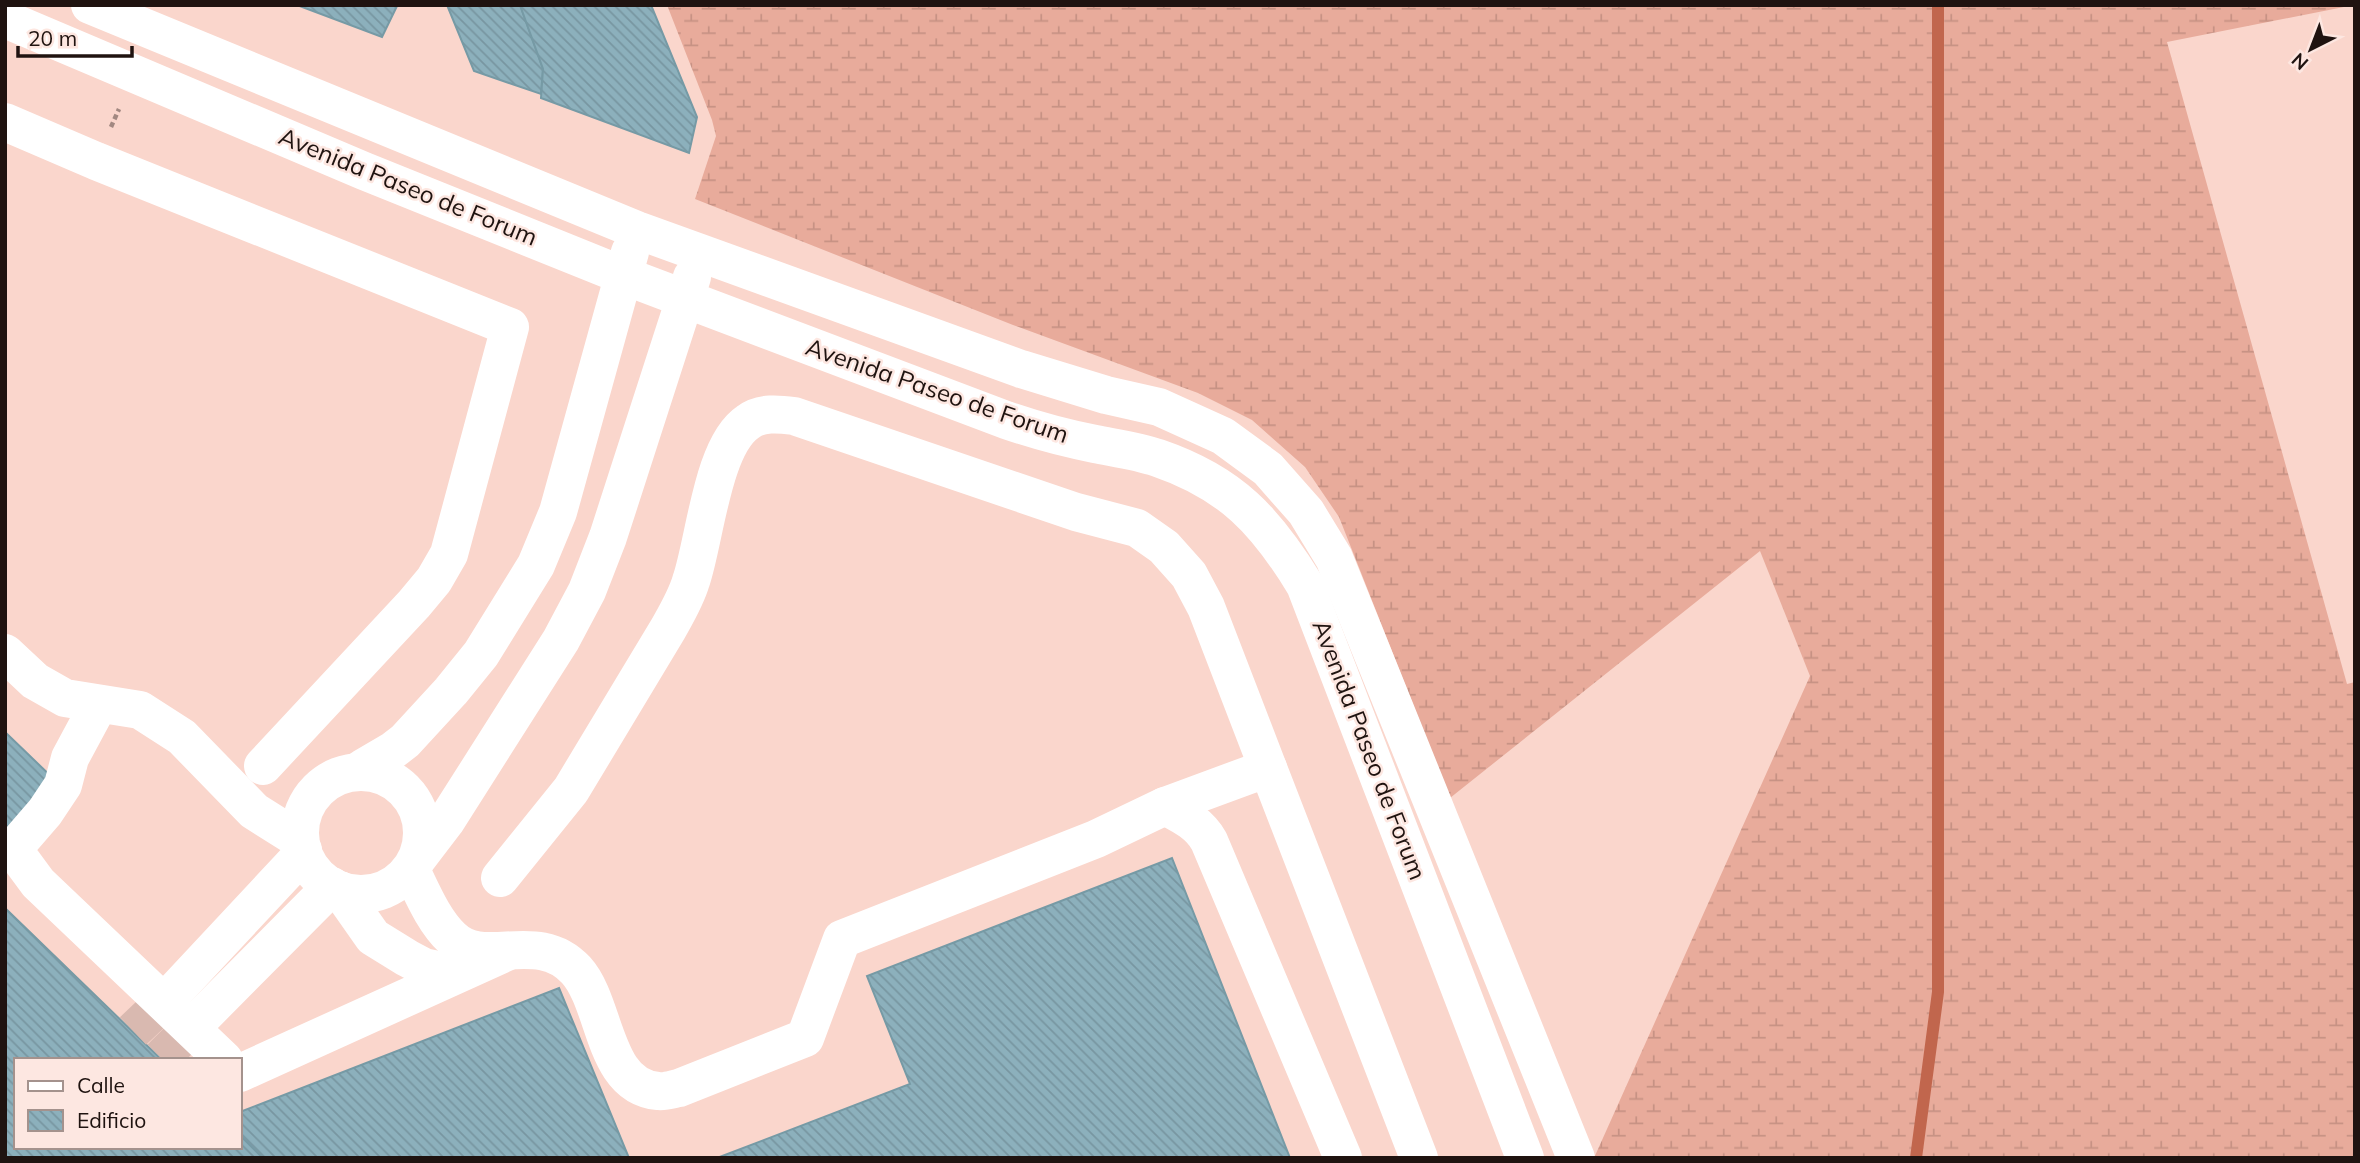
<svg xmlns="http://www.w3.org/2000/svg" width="2360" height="1163" font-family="Mulish,sans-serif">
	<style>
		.wetland { fill: url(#wetland-marsh) }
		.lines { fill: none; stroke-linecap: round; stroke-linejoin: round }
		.stream { stroke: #c1664d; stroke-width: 12 }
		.building { fill: url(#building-back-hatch); stroke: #769aa5; stroke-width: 2 }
		.minor-tunnel { stroke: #d9b9b0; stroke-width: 38; stroke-dasharray: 38 19; stroke-linecap: butt }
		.path { stroke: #a28881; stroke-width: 4.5; stroke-dasharray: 5 3.5; stroke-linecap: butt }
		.minor { stroke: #fff; stroke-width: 38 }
		.labels { text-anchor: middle; stroke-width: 5; stroke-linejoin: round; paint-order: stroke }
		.street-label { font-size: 24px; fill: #1f1310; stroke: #fde7e1 }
	</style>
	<defs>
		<pattern id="wetland-marsh" width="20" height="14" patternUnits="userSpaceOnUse" patternTransform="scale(1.75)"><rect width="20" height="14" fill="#e8ab9b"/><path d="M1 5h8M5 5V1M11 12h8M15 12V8" fill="none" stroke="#c79284"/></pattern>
		<pattern id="building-back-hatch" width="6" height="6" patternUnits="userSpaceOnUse" patternTransform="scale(1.75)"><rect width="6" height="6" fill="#8cb0bc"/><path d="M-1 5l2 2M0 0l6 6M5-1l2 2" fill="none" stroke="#7896a1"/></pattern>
	</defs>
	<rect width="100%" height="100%" fill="#fad6cc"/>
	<path class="wetland" d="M667 5H2354L2167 42 2347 684 2355 682V1158H1594L1810 676 1760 551 1450 798 1339 517 1305 467 1252 420 1198 393 1013 325 695 199 716 136 712 120Z"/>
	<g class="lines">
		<path class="stream" d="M1916 1158 1938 992V5"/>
	</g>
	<g class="building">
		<path d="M297 5H397V6L382 37Z"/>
		<path d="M447 5H520L543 69 541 94 474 71Z"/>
		<path d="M520 5H651L697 117 689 153 541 98 543 69Z"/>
		<path d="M5 732 59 784 5 839Z"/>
		<path d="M1172 858 1290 1158H717L910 1084 867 976Z"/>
		<path d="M5 908 162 1060H16V1147H240V1135L263 1158H5Z"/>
		<path d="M559 988 629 1158H263L240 1135V1112Z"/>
	</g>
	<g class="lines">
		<g class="minor-tunnel">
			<path d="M133 1031 172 994"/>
			<path d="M161 1058 200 1019"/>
		</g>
		<path class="path" d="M111 127 119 109"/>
		<g class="minor">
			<path d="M90 5 637 230 1021 369 1106 395 1159 407 1223 436 1268 469 1306 512 1334 558 1576 1158"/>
			<path d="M5 19 364 171 622 275 1006 420C1035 430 1064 438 1095 444 1115 448 1138 451 1158 458 1231 483 1266 521 1305 585L1525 1158"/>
			<path d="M5 122 96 161 510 327 449 554 434 580 414 604 263 766"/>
			<path d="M5 653 35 681 65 698 140 710 182 737 254 811 300 840"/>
			<path d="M99 704 70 758 63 785 45 812 13 849 38 883 224 1060"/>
			<path d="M360 772 363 768 392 751 405 741 451 691 481 654 536 565 558 512 630 252"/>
			<circle cx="361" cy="833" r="61"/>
			<path d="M1165 806C1182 815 1199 823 1209 841L1343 1158"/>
			<path d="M417 859 446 821 561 640 587 591 608 537 692 277"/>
			<path d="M411 870C422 892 433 920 452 938 484 970 537 928 576 970 607 1004 602 1086 658 1091 665 1092 673 1089 679 1088L805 1038 842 939 1096 839 1165 806 1268 768 1419 1158"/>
			<path d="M500 878 571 790 668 629C677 613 686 598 691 581 705 540 712 446 748 422 761 412 779 414 794 416L1076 512 1137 528 1164 547 1189 575 1206 607 1268 768"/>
			<path d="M340 890 373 937 407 958 424 967 443 971 466 970"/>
			<path d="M172 994 299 858 303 850"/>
			<path d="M200 1019 332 886"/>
			<path d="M240 1073 509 951"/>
		</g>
	</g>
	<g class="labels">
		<g class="street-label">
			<text transform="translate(408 187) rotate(22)" y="8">Avenida Paseo de Forum</text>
			<text transform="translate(937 391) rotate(19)" y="8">Avenida Paseo de Forum</text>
			<text transform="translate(1369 750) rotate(69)" y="8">Avenida Paseo de Forum</text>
		</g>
	</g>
	<rect width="2360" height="1163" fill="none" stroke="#1f1310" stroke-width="14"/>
	<rect x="14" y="1058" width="228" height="91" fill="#fde7e1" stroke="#a4928d" stroke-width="2"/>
	<rect x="28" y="1081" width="35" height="10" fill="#ffffff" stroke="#a4928d" stroke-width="2"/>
	<text x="77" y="1093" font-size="21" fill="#1f1310">Calle</text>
	<rect x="28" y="1110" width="35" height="21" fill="url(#building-back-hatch)" stroke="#a4928d" stroke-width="2"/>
	<text x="77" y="1128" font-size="21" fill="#1f1310">Edificio</text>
	<g transform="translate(2311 49) rotate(222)" stroke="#fde7e1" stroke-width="5" paint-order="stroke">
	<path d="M0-5L12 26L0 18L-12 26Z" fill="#1f1310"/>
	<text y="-10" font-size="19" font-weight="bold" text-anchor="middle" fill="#1f1310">N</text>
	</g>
	<path d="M18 46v10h114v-10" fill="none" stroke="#1f1310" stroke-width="3.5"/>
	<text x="28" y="46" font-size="21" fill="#1f1310" stroke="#fde7e1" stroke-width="5" paint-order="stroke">20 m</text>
</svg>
